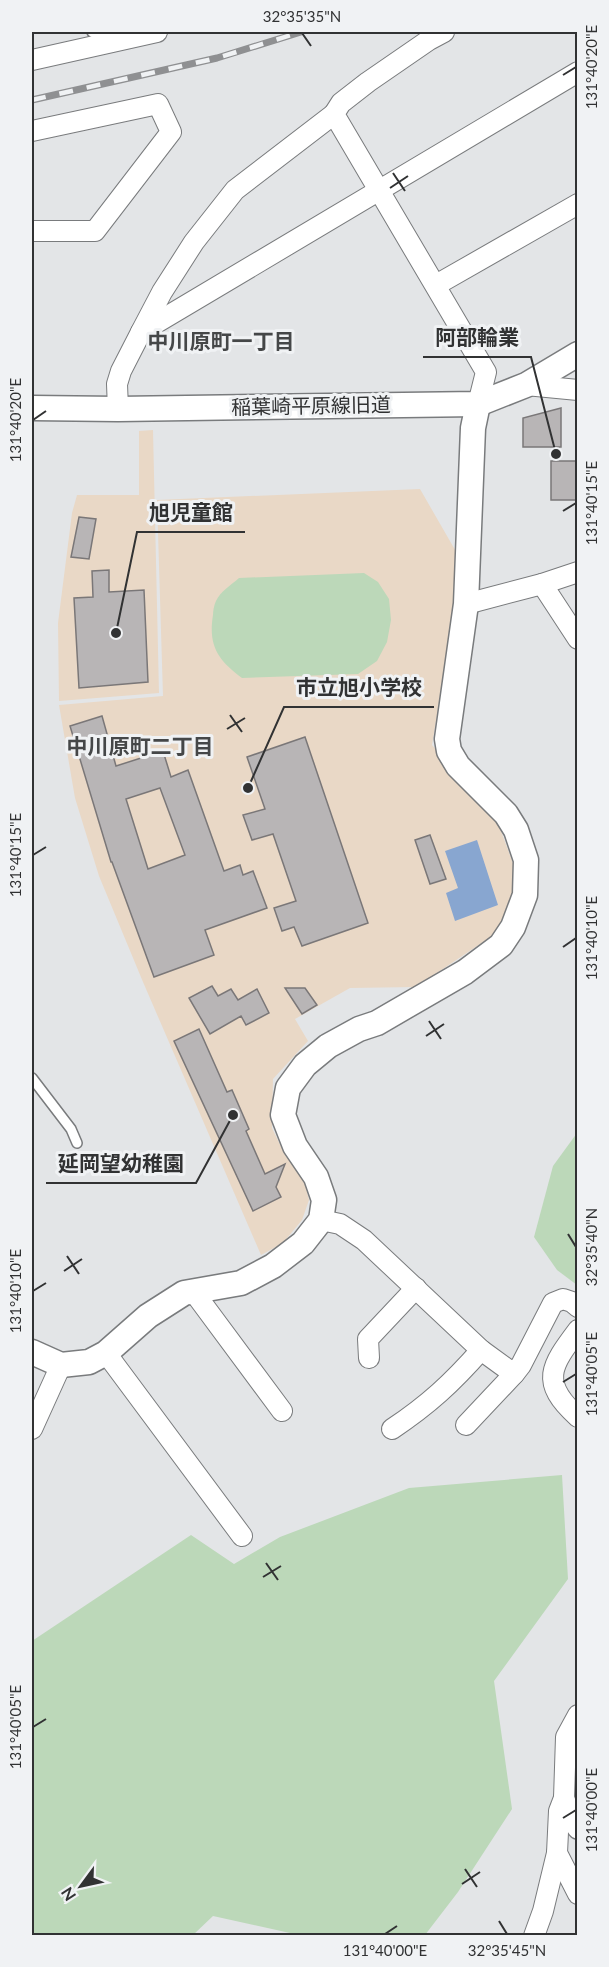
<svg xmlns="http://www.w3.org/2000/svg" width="609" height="1967" font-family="Lato,'Noto Sans JP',sans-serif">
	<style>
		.education { fill: #e9d8c6 }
		.green { fill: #bcd8b9 }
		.water { fill: #88a6d0 }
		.building { fill: #b8b5b6; stroke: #7a7778; stroke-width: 1.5; fill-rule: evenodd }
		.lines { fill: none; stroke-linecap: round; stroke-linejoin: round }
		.service-casing { stroke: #797b7d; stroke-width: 12 }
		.minor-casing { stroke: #797b7d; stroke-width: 22 }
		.tertiary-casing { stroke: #797b7d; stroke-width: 27 }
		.service { stroke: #fff; stroke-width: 9 }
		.minor { stroke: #fff; stroke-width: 20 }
		.tertiary { stroke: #fff; stroke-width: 24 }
		.rail-casing { stroke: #8f9092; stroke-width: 7 }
		.rail { stroke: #f0f2f4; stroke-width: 4.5; stroke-dasharray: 14; stroke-linecap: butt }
		.ticks { fill: none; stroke: #313233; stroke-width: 2 }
		.labels { text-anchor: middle; stroke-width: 6; stroke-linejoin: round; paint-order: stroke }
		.street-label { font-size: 20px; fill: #313233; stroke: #f0f2f4 }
		.neighbourhood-label { font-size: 21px; font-weight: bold; fill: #454748; stroke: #f0f2f4 }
		.leader { fill: none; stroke: #313233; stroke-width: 2 }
		.callout-dot { fill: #313233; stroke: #f0f2f4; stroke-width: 2 }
		.callout-label { font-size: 21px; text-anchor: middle; font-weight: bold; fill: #313233; stroke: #f0f2f4; stroke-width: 6; stroke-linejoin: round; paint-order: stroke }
		.neatline { fill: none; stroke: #313233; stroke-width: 2 }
		.ticks-label { font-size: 15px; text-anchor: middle; fill: #313233 }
	</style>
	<rect width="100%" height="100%" fill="#e3e5e7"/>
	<g class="education">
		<path d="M153 430 159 693 59 701 58 623 72 513 77 495H139V431Z"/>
		<path d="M420 489 458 555 454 610 432 745 498 823 514 866 513 898 498 932 416 987 350 988 295 1019 308 1041 273 1079 272 1128 285 1155 304 1179 309 1200 302 1220 283 1243 261 1255 143 982 99 876 75 798 59 705 163 696 157 500Z"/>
	</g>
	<g class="green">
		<path d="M364 573 378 582 389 599 391 620 387 642 377 661 358 674 242 678C218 660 208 646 213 615 213 611 214 605 216 601 220 592 231 585 239 578Z"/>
		<path d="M577 1133V1285L557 1270 534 1237 553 1166Z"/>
		<path d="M562 1475 568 1579 494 1681 512 1809 458 1892 425 1935H299L213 1916 193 1935H32V1641L191 1535 234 1564 280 1537 409 1488Z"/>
	</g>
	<path class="water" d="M477 840 498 905 455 921 446 893 458 888 445 851Z"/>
	<g class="building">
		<path d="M561 408V447H523V418Z"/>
		<rect x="551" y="461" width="27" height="39"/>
		<path d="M79 517 96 519 89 559 71 557Z"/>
		<path d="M109 570V592L144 590 148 682 79 688 74 598 93 597 92 571Z"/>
		<path d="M102 716 116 766 163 751 171 777 188 770 224 871 240 865 243 875 253 871 267 908 205 930 214 955 154 977 112 862H111L70 726ZM160 788 185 855 148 869 126 799Z"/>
		<path d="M305 737 368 923 302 946 294 927 282 931 274 908 296 901 273 834 252 840 243 815 265 809 247 757Z"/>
		<path d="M430 835 446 879 430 884 415 840Z"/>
		<path d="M212 986 218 996 231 989 238 1000 257 989 269 1013 246 1025 241 1016 210 1034 189 998Z"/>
		<path d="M285 988H305L317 1005 302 1014Z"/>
		<path d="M199 1029 227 1092 232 1090 249 1129 246 1131 265 1174 285 1164 276 1187 281 1197 253 1211 174 1041Z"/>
	</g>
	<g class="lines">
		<defs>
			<g id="service">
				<path d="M92 32 109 41"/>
				<path d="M32 1078 71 1129 77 1143"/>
			</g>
			<g id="minor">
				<path d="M444 32 429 40 368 82 341 103 334 114 486 372 478 404"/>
				<path d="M32 60 157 32"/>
				<path d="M32 131 158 104 171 132 95 231H32"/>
				<path d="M436 285 578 204"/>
				<path d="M141 332 162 292 194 242 235 190 334 114"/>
				<path d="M526 385 578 390"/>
				<path d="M118 409 117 384 121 371 141 332 578 72"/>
				<path d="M542 584 578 639"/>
				<path d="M466 604 542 584 578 572"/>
				<path d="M321 1220 340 1224 364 1240 481 1350 514 1374 521 1365 553 1303 563 1299 572 1302 578 1307"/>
				<path d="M193 1291 282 1411"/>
				<path d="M578 1330C551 1366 539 1382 578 1417"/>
				<path d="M106 1353 242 1536"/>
				<path d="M369 1358 368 1339 416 1288"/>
				<path d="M466 1425 514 1374"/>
				<path d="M32 1429 61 1365"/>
				<path d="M392 1429C428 1405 452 1383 481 1350"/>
				<path d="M578 1715 566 1737 564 1798 573 1822 578 1829"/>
				<path d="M564 1798 559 1811 557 1853 578 1894"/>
				<path d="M534 1936 543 1911 557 1853"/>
			</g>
			<g id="tertiary">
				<path d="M32 408 118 409 478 404 526 385 578 354"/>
				<path d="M32 1352 61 1365 89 1362 106 1353 148 1316 184 1293 241 1283 273 1266 303 1243 321 1220 324 1200 316 1177 295 1146 283 1115 288 1088 305 1065 328 1046 359 1029 377 1023 465 972 501 945 513 927 525 895 526 860 516 830 506 814 458 766 449 751 447 739 466 604 473 428 478 404"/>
			</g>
		</defs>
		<use href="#service" class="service-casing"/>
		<use href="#minor" class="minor-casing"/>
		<use href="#tertiary" class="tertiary-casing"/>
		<use href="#service" class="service"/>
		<use href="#minor" class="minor"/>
		<use href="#tertiary" class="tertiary"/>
		<defs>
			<path id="rail" d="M32 100 217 58 301 32"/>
		</defs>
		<use href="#rail" class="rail-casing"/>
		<use href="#rail" class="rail"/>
	</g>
	<path class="ticks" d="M302 33 311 46M563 75 576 67M393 173 405 191M390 188 408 176M33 420 46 411M563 511 576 503M230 715 242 732M227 729 245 718M33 855 46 847M563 947 576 938M429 1021 441 1039M426 1036 444 1024M568 1234 576 1247M67 1256 79 1274M64 1271 82 1259M33 1291 46 1283M563 1382 576 1374M266 1563 278 1580M263 1577 281 1566M33 1727 46 1719M563 1818 576 1810M465 1869 477 1887M462 1884 480 1872M499 1921 507 1934M385 1934 397 1926"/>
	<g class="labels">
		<g class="street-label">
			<text transform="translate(311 406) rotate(-1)" y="7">稲葉崎平原線旧道</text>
		</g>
		<g class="neighbourhood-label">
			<text x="221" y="349">中川原町一丁目</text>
			<text x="140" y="754">中川原町二丁目</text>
		</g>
	</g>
	<path class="leader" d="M556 454L531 357H423M116 633L137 532H245M248 788L284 707H434M233 1115L196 1183H46"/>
	<g class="callout-dot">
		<circle cx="556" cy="454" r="6"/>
		<circle cx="116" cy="633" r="6"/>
		<circle cx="248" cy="788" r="6"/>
		<circle cx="233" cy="1115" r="6"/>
	</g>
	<g class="callout-label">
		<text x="477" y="345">阿部輪業</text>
		<text x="191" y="520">旭児童館</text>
		<text x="359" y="695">市立旭小学校</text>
		<text x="121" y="1171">延岡望幼稚園</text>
	</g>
	<rect width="609" height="1967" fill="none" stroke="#f0f2f4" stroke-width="66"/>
	<g transform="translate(81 1886) rotate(237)" stroke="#f0f2f4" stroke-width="4.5" paint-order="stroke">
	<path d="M0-4.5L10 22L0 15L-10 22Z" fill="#313233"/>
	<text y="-9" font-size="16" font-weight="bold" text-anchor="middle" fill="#313233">N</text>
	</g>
	<rect x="33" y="33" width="543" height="1901" class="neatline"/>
	<g class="ticks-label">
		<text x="302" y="22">32°35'35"N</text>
		<text transform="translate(592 67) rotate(-90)" y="5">131°40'20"E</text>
		<text transform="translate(16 420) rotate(-90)" y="5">131°40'20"E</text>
		<text transform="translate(592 503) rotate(-90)" y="5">131°40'15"E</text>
		<text transform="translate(16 855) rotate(-90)" y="5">131°40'15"E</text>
		<text transform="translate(592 938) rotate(-90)" y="5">131°40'10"E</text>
		<text transform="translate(592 1247) rotate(-90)" y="5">32°35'40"N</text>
		<text transform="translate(16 1291) rotate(-90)" y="5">131°40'10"E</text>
		<text transform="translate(592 1374) rotate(-90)" y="5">131°40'05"E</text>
		<text transform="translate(16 1727) rotate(-90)" y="5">131°40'05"E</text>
		<text transform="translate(592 1810) rotate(-90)" y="5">131°40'00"E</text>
		<text x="385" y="1956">131°40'00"E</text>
		<text x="507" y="1956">32°35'45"N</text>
	</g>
</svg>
